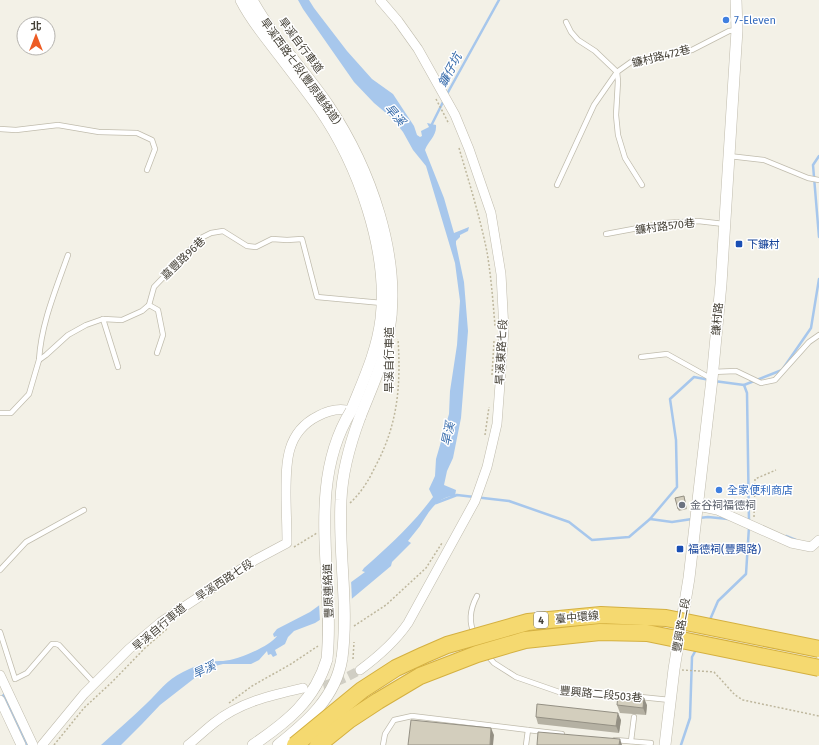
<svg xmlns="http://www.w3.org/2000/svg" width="819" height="745" font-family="'Fira Sans','Noto Sans TC',sans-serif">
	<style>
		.water { fill: #a7c7ec }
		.pier { fill: #f3f1e7 }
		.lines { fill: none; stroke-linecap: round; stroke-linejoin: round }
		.stream { stroke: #a7c7ec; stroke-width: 2.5 }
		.minor-tunnel { stroke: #d0cec4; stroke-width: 9; stroke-dasharray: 9 4.5; stroke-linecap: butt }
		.service-casing { stroke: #c0bcad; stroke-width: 6 }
		.minor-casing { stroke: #c0bcad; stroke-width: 10 }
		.tertiary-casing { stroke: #c0bcad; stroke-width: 12 }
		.path { stroke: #beb79d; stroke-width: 1.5; stroke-dasharray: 2 2; stroke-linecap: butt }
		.service { stroke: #fff; stroke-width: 4.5 }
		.minor { stroke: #fff; stroke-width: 9 }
		.tertiary { stroke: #fff; stroke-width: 11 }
		.tertiary-bridge-casing { stroke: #c0bcad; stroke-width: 12; stroke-linecap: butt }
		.motorway-bridge-casing { stroke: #d4b040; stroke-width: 18; stroke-linecap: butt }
		.tertiary-bridge { stroke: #fff; stroke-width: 11 }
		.motorway-bridge { stroke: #f5d970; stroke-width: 16 }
		.wall { fill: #b5b1a3 }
		.shaded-wall { fill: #949084 }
		.building { fill: #d3cebd; stroke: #949084 }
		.shop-dot { fill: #3f7fe0; stroke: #fff; stroke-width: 1.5 }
		.transit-dot { fill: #1a4fb4; stroke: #fff; stroke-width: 1.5 }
		.worship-dot { fill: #6b7280; stroke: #fff; stroke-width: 1.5 }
		.labels { text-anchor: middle; stroke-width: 3; stroke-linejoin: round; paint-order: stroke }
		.shield { fill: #fff; stroke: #7d7a73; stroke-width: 1 }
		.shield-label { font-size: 10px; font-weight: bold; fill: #454137 }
		.shop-label { font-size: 11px; fill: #366cbe; stroke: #fff; text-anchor: start }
		.street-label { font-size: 11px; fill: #454137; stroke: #fff }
		.transit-label { font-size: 11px; fill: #164399; stroke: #fff; text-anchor: start }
		.worship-label { font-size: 11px; fill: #5b616d; stroke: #fff; text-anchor: start }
		.water-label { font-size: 12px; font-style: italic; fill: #366bab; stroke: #fff }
	</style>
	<rect width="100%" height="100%" fill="#f3f1e7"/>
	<g class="water">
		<path d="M298 0H309L314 8 347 51 372 79 393 94 414 126 417 135 420 137 422 136 421 131 429 127 427 123 436 125C437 136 428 141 425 150L444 198 454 233 469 227 468 231 460 235V237L456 241V244L464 282 468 331 461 418 453 458 447 471 444 485 456 490 455 496C437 496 428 513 420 526 416 531 412 536 408 541L411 543 392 562 391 566 348 602 315 623 294 631 288 637 285 644 275 650 277 655 273 657 271 654 268 655 267 651 259 660 251 664H223L211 667 205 670 160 705 142 724 121 745H101C116 731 132 718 146 704 159 692 166 680 183 672 191 668 200 664 208 662 213 661 218 661 223 661 237 660 269 647 277 636L274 637 273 634 277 629 310 612 365 572 362 571 364 568C389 546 413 524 433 497L429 489 435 476 436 459 449 414 450 391 457 345 460 301 455 263 426 166 413 150 403 132 392 118 374 103 354 82 303 9Z"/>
		<path d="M5 692 30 745H24L1 696Z"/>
	</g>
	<path class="pier" d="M351 580 352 601 320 622 319 603Z"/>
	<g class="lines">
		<g class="stream">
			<path d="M447 94 499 0"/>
			<path d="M431 126 444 100"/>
			<path d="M819 156 813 165 819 237"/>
			<path d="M714 381 744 385 782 370 811 328 819 279"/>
			<path d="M744 385 747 393 749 522"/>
			<path d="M436 503 457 495 509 501 569 522 592 540 629 537 650 519 677 487 676 440 670 399 694 377 710 380"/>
			<path d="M699 518 708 517 728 519"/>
			<path d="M650 519 672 522 692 519"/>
			<path d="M786 536 796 540"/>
			<path d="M709 622 718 601 746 574 749 527"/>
			<path d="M681 745 690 718 692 657 697 648"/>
		</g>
		<path class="minor-tunnel" d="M310 688C329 686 344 679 360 670"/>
		<defs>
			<g id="service">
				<path d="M566 22 571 32 578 40 595 51 617 72 618 81 616 115 618 135 625 158 642 185"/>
				<path d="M0 129 16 130 58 125 99 132 137 133 152 140 155 149 147 170"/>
				<path d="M729 156 764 160 808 178 819 180"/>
				<path d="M557 185 594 105 617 72 631 62 692 50 729 31 736 30"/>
				<path d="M606 234 665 223 698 221 724 224"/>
				<path d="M149 305 158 310 163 335 157 353"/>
				<path d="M103 319 118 367"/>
				<path d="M641 357 667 354 712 379"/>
				<path d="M39 360C41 324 56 289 68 255"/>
				<path d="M712 372 736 371 761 383 775 380 809 342 819 335"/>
				<path d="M0 413H11L29 394 39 360 46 355 68 335 86 325 103 319 122 320 142 311 149 305 154 287 201 238 211 233 223 231 247 246 256 247 272 239 287 240 302 239 317 297 382 303"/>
				<path d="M0 570 26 542 84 510"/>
				<path d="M0 632 15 679 27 673 52 644H56L59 645 95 684"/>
				<path d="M475 635C468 622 470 609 477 596"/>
				<path d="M487 655 494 663 516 677 562 693 621 695 670 700"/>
				<path d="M528 730 562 734"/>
				<path d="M615 740 651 743"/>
				<path d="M631 741 634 717"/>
				<path d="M383 745 385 734 394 720 412 716 528 730 526 745"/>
			</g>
			<g id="minor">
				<path d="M698 506 717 510 791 543 811 547 819 540"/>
				<path d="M360 670C379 656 395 642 408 623L475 501 487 467 497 424 504 330 501 274 491 213 469 149 455 115 418 49 398 21 380 0"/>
				<path d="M0 675 33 745"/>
				<path d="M0 700 21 745"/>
				<path d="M42 745 84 694 129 649 161 622 255 560 287 543C287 526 286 510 286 493 286 462 286 432 318 416 329 410 340 408 351 411"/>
				<path d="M188 745C197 738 205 730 214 723 240 702 272 695 303 688"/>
			</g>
			<g id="tertiary">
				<path d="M241 0C249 16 259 29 270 43 286 64 303 86 319 108 358 164 389 250 381 319 377 352 363 381 351 411"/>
				<path d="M252 0C273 38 304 70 328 105 370 168 402 256 389 332 384 362 371 389 360 417"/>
				<path d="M253 745C287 722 315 700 327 659"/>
				<path d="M278 745C307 722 336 697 342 658"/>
				<path d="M665 745 674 669 689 578 712 379 721 284 729 156 737 30 736 0"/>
			</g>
		</defs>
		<use href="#service" class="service-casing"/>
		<use href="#minor" class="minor-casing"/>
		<use href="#tertiary" class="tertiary-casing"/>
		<g class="path">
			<path d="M436 99 449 124"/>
			<path d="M459 148C469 182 480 217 487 252 491 276 493 301 495 326"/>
			<path d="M492 375 494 341"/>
			<path d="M485 435 489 407"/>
			<path d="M350 503C361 493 369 480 375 467 398 425 401 385 398 339"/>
			<path d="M754 517 755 479 776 470"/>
			<path d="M294 547 317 533"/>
			<path d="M354 626 386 605 426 568 442 543"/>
			<path d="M353 659 354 642"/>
			<path d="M682 670 714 672 735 695 743 700 819 716"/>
			<path d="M229 703 252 686 291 664 318 646"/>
			<path d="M54 745 84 708 112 682 145 648 168 628"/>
		</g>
		<use href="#service" class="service"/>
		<use href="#minor" class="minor"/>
		<use href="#tertiary" class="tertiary"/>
		<defs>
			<g id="tertiary-bridge">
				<path d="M342 658C349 605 338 552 341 500 342 471 350 444 360 417"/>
				<path d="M327 659C335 577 305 486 351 411"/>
			</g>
			<g id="motorway-bridge">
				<path d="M295 745 362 690 396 668 424 655 447 645 528 622 601 615 666 618 819 649"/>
				<path d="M318 745 349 720 378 701 420 676 477 654 525 640 600 632 647 633 819 668"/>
			</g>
		</defs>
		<use href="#tertiary-bridge" class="tertiary-bridge-casing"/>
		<use href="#motorway-bridge" class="motorway-bridge-casing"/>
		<use href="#tertiary-bridge" class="tertiary-bridge"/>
		<use href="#motorway-bridge" class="motorway-bridge"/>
	</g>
	<g class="wall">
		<path d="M685 499 687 509 679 511 678 509Z"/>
		<path d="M617 705H647L646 715 620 713Z"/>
		<path d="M536 717 621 720 619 733 538 724Z"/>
	</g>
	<g class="shaded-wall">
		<path d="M644 698 647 705 646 715 643 708Z"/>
		<path d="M618 713 621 720 619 733 616 726Z"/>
		<path d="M491 728 494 735 493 745H490Z"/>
		<path d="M620 739 622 745H619Z"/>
	</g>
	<g class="building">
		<path d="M684 496 686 507 678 509 675 498Z"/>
		<path d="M618 695 644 698 643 708 617 705Z"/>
		<path d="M537 704 618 713 616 726 536 717Z"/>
		<path d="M411 720 491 728 490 745H408Z"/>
		<path d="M538 732 620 739 619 745H537Z"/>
	</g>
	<g class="shop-dot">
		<circle cx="726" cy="20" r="4"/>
		<circle cx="719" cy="490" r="4"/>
	</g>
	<g class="transit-dot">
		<rect x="735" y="240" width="8" height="8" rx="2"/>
		<rect x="676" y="545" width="8" height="8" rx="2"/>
	</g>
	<circle class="worship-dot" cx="682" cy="505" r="4"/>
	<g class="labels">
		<rect class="shield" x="534" y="612" width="14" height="16" rx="3"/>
		<g class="shield-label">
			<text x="541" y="624">4</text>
		</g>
		<g class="shop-label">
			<text x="734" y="24">7-Eleven</text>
			<text x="727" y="494">全家便利商店</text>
		</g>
		<g class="street-label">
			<text transform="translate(301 45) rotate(53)" y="4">旱溪自行車道</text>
			<text transform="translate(661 56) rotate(-14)" y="4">鐮村路472巷</text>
			<text transform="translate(301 71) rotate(54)" y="4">旱溪西路七段(豐原連絡道)</text>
			<text transform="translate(665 226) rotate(-7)" y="4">鐮村路570巷</text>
			<text transform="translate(183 258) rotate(-44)" y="4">嘉豐路96巷</text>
			<text transform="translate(717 319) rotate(-85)" y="4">鎌村路</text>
			<text transform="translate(501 352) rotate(-87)" y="4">旱溪東路七段</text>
			<text transform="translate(389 360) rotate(-90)" y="4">旱溪自行車道</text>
			<text transform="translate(224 580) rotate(-33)" y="4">旱溪西路七段</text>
			<text transform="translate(328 591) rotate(-92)" y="4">豐原連絡道</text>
			<text transform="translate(577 617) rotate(-5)" y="4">臺中環線</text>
			<text transform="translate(681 625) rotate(-80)" y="4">豐興路二段</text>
			<text transform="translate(159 627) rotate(-40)" y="4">旱溪自行車道</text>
			<text transform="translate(601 694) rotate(5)" y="4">豐興路二段503巷</text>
		</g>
		<g class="transit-label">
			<text x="747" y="248">下鐮村</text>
			<text x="688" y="553">福德祠(豐興路)</text>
		</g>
		<g class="worship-label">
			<text x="690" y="509">金谷祠福德祠</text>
		</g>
		<g class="water-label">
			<text transform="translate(450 70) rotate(-62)" y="4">鐮仔坑</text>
			<text transform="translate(395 115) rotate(49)" y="4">旱溪</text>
			<text transform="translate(448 434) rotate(-78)" y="4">旱溪</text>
			<text transform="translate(204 670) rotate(-26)" y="4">旱溪</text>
		</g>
	</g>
	<g transform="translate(36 36)"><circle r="19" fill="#ffffff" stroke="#b5b3af"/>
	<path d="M0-3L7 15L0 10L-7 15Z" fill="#ed5c24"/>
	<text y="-6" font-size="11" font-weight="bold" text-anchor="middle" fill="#454137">北</text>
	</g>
</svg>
